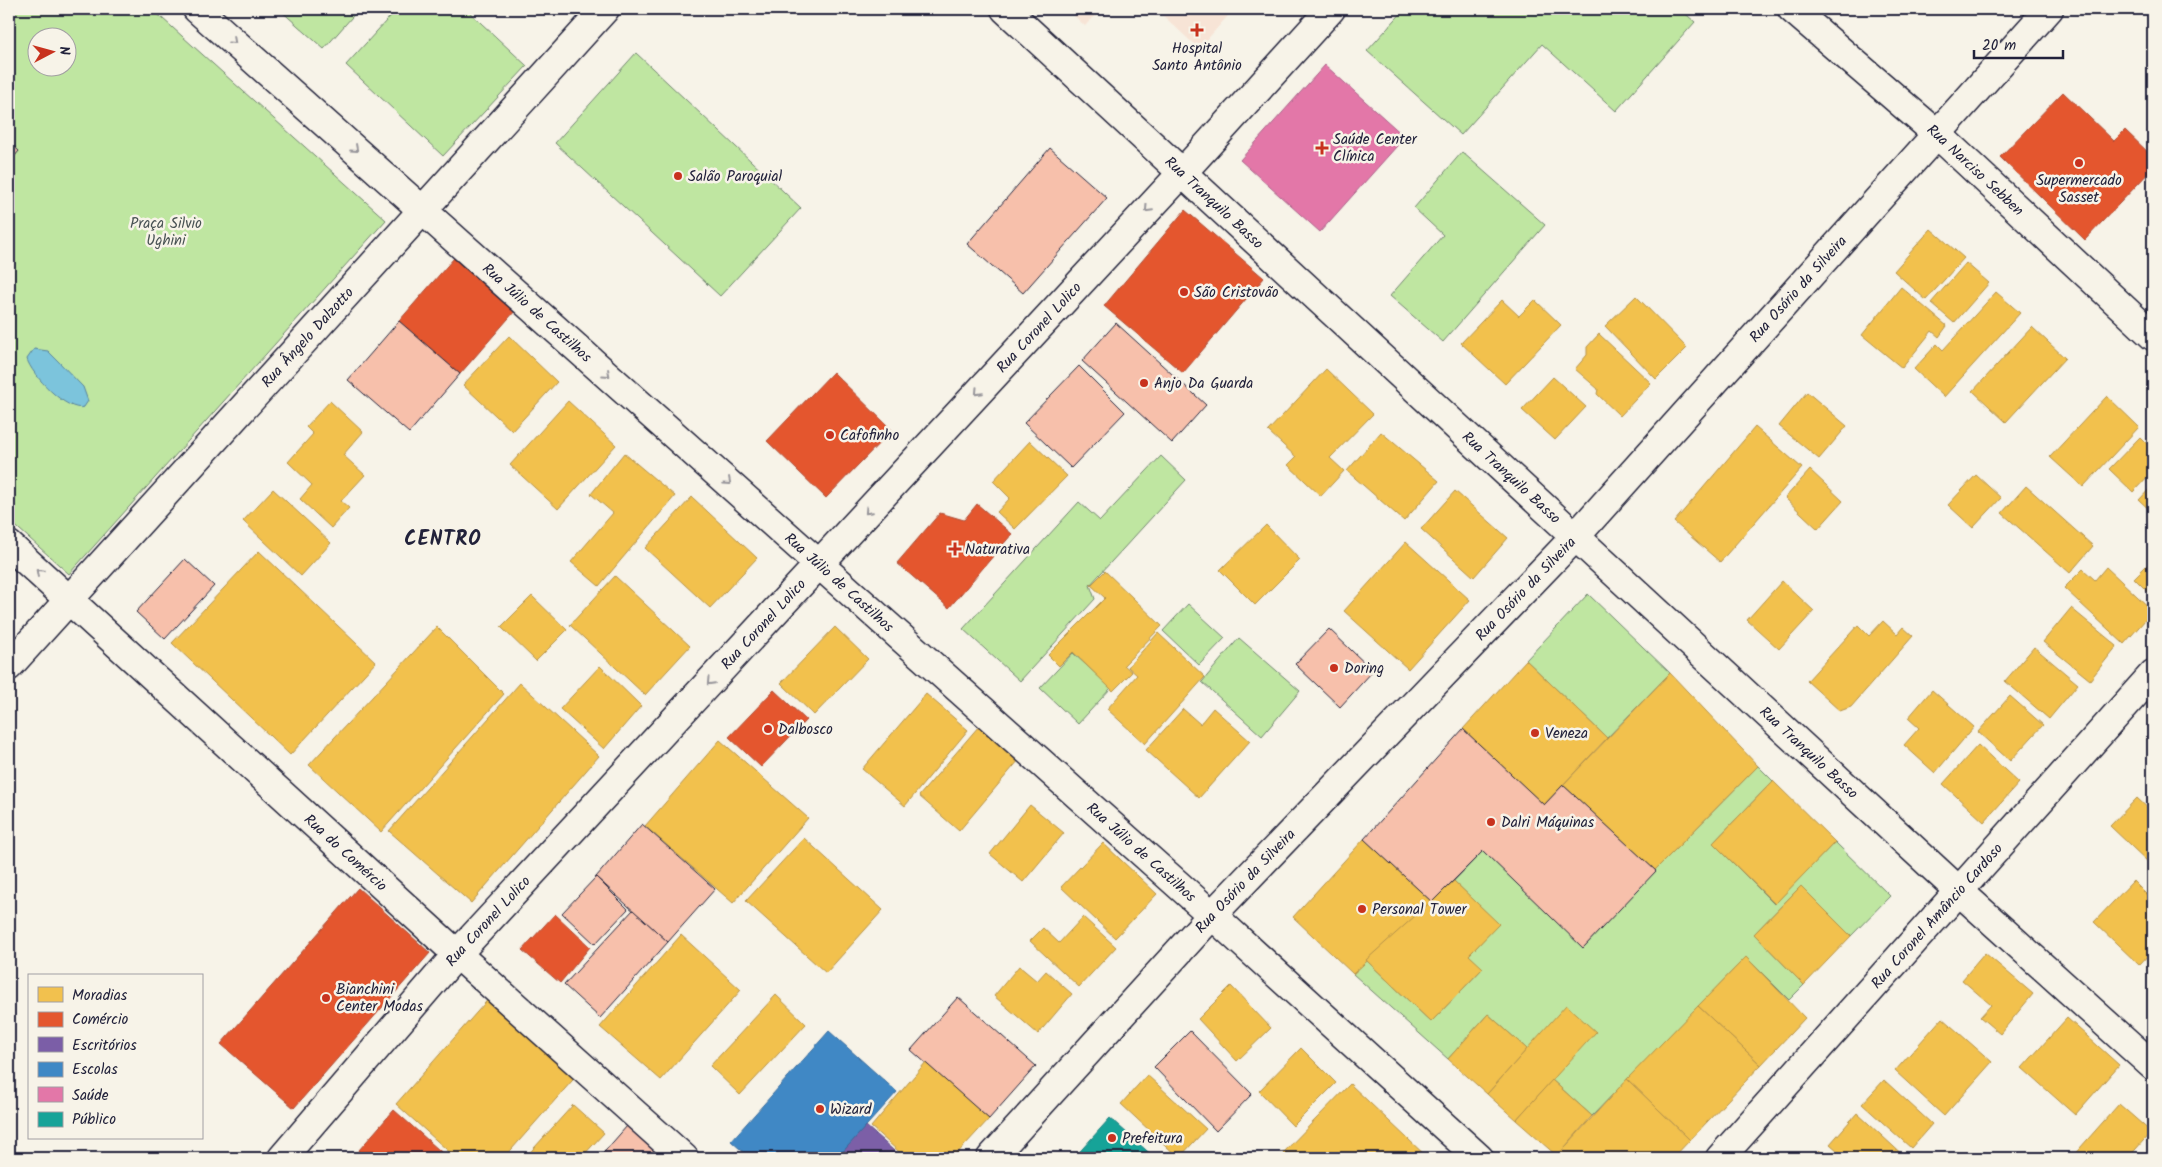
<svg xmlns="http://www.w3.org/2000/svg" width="2162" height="1167" font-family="Kalam,sans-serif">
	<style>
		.built { fill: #f7e4d6 }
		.green { fill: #bfe6a1; stroke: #70846e; fill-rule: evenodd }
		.water { fill: #7cc4dc; stroke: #58839c }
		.homes { fill: #f2c14e; stroke: #b49148 }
		.shops { fill: #e4572e; stroke: #aa4732 }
		.offices { fill: #7b5ea7; stroke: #604c87 }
		.schools { fill: #3f88c5; stroke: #36699c }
		.health { fill: #e377a8; stroke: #a95e87 }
		.public { fill: #17a398; stroke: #1a7c7c }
		.building { fill: #f7c0ab; stroke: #22223b }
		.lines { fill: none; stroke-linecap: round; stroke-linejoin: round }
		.street-casing { stroke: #22223b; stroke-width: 31 }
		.street { stroke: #f7f3e8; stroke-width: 28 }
		.oneway { stroke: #97959a }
		.poi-dot { fill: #c8321e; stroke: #f7f3e8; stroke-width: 2 }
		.labels { text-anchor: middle; stroke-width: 5; stroke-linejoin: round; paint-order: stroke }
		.poi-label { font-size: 15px; fill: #22223b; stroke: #f7f3e8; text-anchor: start }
		.street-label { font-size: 15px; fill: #22223b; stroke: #f7f3e8 }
		.park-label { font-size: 15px; fill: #495354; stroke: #f7f3e8 }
		.district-label { font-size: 20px; font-weight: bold; letter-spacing: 1px; fill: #22223b; stroke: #f7f3e8 }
	</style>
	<rect width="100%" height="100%" fill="#f7f3e8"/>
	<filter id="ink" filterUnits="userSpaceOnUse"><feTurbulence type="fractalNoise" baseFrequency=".02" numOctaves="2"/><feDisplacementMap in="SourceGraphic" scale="10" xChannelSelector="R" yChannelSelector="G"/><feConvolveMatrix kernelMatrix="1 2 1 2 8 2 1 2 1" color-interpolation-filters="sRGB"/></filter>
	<g filter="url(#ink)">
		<g class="built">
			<path d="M1067 9H1101L1085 26Z"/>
			<path d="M1156 9H1229L1232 11 1199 49Z"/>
		</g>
		<g class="green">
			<path d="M9 9H152L386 220 69 574 9 520ZM38 38H68V68H38Z"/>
			<path d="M279 9H359L324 49Z"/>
			<path d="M397 9H466L527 66 443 156 346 65Z"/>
			<path d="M1405 9H1680L1695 22 1616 111 1542 44 1461 135 1367 51Z"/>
			<path d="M636 53 801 208 720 296 555 143Z"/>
			<path d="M1462 152 1545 225 1443 342 1390 296 1443 235 1414 208Z"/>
			<path d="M1161 456 1186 480 1090 585 1095 599 1020 681 963 629 1079 502 1100 521Z"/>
			<path d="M1588 594 1670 673 1607 738 1526 660Z"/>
			<path d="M1188 604 1225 638 1199 665 1163 631Z"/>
			<path d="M1239 638 1300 691 1262 736 1202 682Z"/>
			<path d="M1073 653 1111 688 1078 724 1040 688Z"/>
			<path d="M1758 766 1773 781 1713 843 1774 904 1835 842 1890 896 1851 936 1801 886 1754 934 1804 985 1789 1000 1746 957 1592 1116 1552 1080 1527 1049 1488 1014 1448 1059 1353 974 1366 960 1431 1022 1482 969 1469 955 1498 924 1454 881 1483 851 1584 947 1655 870Z"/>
		</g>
		<path class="water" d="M34 349 48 351 57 360 83 387 88 401 84 407C67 413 31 374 27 359Z"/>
		<g class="homes">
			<path d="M1931 229 1964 258 1926 300 1894 271Z"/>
			<path d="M1966 263 1989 283 1954 323 1931 303Z"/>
			<path d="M1901 287 1947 326 1939 337 1932 331 1902 368 1862 335Z"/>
			<path d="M1996 292 2020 313 1944 397 1914 369 1937 344 1943 350Z"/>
			<path d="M1636 296 1687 348 1656 379 1605 326Z"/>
			<path d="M1502 300 1519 316 1535 300 1561 325 1505 384 1461 343Z"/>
			<path d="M2032 327 2065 358 2006 422 1973 391Z"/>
			<path d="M1599 334 1651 383 1620 416 1597 394 1598 389 1575 369 1587 355V347Z"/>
			<path d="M509 336 557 382 512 431 463 385Z"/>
			<path d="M1326 369 1373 414 1330 458 1344 471 1321 496 1288 465 1296 457 1268 431Z"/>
			<path d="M1553 377 1586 407 1555 440 1522 410Z"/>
			<path d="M1807 392 1847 426 1819 459 1779 426Z"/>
			<path d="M2107 396 2139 427 2083 487 2050 457Z"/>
			<path d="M330 401 363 432 343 455 365 475 341 501 349 508 331 528 300 499 312 485 288 462 313 434 306 427Z"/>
			<path d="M568 401 616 445 558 509 510 465Z"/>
			<path d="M1755 427 1802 468 1720 562 1674 522Z"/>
			<path d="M1381 432 1439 481 1404 521 1347 471Z"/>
			<path d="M2140 437 2153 450V471L2133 492 2109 469Z"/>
			<path d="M1030 441 1067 476 1015 529 997 512 1010 498 993 481Z"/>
			<path d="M624 453 675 496 599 586 571 562 613 513 591 494Z"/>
			<path d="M1810 470 1843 501 1818 529 1785 498Z"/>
			<path d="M1976 475 2001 498 1973 528 1948 505Z"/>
			<path d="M2153 485V513L2139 500Z"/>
			<path d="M2026 486 2093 546 2070 573 2002 513Z"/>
			<path d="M273 489 331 543 301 576 243 521Z"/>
			<path d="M1455 491 1508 538 1474 577 1421 529Z"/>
			<path d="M692 497 757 558 710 608 645 548Z"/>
			<path d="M1266 525 1300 560 1255 605 1220 570Z"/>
			<path d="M1406 542 1470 600 1408 669 1344 611Z"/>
			<path d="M259 551 376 662 290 755 172 643Z"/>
			<path d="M2153 559V597L2134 578Z"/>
			<path d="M2106 567 2153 611 2124 644 2064 588 2083 569 2095 580Z"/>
			<path d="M1105 571 1162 626 1124 665 1132 672 1113 691 1073 652 1059 666 1048 655 1105 598 1091 585Z"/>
			<path d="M615 576 690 646 645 695 570 625Z"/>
			<path d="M1782 581 1814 611 1779 649 1747 620Z"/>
			<path d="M532 596 567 630 536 661 501 627Z"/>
			<path d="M2071 608 2117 646 2090 680 2043 642Z"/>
			<path d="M1883 621 1897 634 1903 627 1913 636 1851 707 1840 711 1807 681 1858 625 1869 636Z"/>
			<path d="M437 627 504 694 381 832 309 765Z"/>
			<path d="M835 627 868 659 814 715 781 683Z"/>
			<path d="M1158 633 1205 677 1145 744 1107 709 1137 675 1128 667Z"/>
			<path d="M2034 647 2078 684 2049 719 2005 681Z"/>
			<path d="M1526 660 1607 738 1544 805 1463 729Z"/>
			<path d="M600 666 641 706 604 749 560 709Z"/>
			<path d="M1670 673 1758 766 1655 870 1563 785Z"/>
			<path d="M520 683 599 756 471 903 389 831Z"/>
			<path d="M1932 690 1974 727 1935 773 1904 745 1919 728 1908 718Z"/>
			<path d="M926 694 968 730 905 806 862 769Z"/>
			<path d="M2010 696 2043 725 2010 761 1978 732Z"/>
			<path d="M1213 708 1250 741 1199 798 1146 750 1183 709 1200 724Z"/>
			<path d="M979 726 1019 760 959 831 919 796Z"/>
			<path d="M720 740 808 818 733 903 645 826Z"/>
			<path d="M1978 745 2019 783 1984 822 1943 784Z"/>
			<path d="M1773 781 1835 842 1775 904 1713 843Z"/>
			<path d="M2137 798 2153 813V861L2150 864 2110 826Z"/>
			<path d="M1030 805 1064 833 1023 882 990 854Z"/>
			<path d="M804 838 883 910 826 973 746 901Z"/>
			<path d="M1364 839 1432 902 1353 974 1293 917Z"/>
			<path d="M1103 843 1157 894 1115 938 1061 887Z"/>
			<path d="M1454 881 1499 924 1469 955 1483 968 1431 1022 1366 960Z"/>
			<path d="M2133 881 2153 901V950L2139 965 2094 922Z"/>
			<path d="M1801 886 1851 936 1804 985 1754 934Z"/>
			<path d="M1083 917 1116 947 1079 987 1030 941 1043 928 1059 943Z"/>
			<path d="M681 935 741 990 661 1080 600 1027Z"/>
			<path d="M1985 953 2033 994 2000 1034 1980 1017 1991 1005 1962 980Z"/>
			<path d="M1746 957 1805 1018 1761 1065 1698 1006Z"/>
			<path d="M1019 966 1037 981 1046 971 1072 994 1038 1034 994 996Z"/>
			<path d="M1231 986 1271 1028 1237 1061 1198 1019Z"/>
			<path d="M492 995 579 1073 504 1158H456L396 1104Z"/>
			<path d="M776 995 806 1024 740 1095 710 1066Z"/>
			<path d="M1566 1005 1596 1032 1516 1120 1487 1094Z"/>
			<path d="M1698 1006 1761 1065 1690 1140 1627 1079Z"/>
			<path d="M1488 1014 1527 1049 1487 1094 1448 1059Z"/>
			<path d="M1942 1018 1992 1062 1944 1116 1895 1071Z"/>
			<path d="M2067 1018 2119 1065 2075 1115 2022 1068Z"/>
			<path d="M1301 1048 1336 1083 1293 1126 1259 1091Z"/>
			<path d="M926 1062 989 1119 953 1158H906L871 1127Z"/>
			<path d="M1147 1075 1206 1129 1179 1158 1121 1104Z"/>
			<path d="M1627 1079 1690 1140 1673 1158H1559L1557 1156Z"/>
			<path d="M1552 1080 1592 1116 1557 1156 1516 1120Z"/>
			<path d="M1884 1080 1932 1124 1911 1148 1862 1104Z"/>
			<path d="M1350 1084 1428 1158H1288L1283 1153Z"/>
			<path d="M2119 1104 2151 1132 2128 1158H2074L2072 1157Z"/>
			<path d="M573 1105 604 1133 581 1158H525Z"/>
			<path d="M1857 1113 1906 1158H1846L1830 1144Z"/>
			<path d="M1819 1150 1828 1158H1812Z"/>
		</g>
		<g class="shops">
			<path d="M2063 92 2114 141 2125 130 2153 157V168L2085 240 2000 157Z"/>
			<path d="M1185 210 1264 278 1183 373 1104 306Z"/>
			<path d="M454 258 515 311 460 374 399 321Z"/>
			<path d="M833 372 892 430 826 498 767 441Z"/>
			<path d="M977 504 1012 534 949 608 897 563 940 513 964 520Z"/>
			<path d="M774 690 806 720 761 767 729 737Z"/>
			<path d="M358 888 430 953 294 1108 221 1044Z"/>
			<path d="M555 914 590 947 560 983 522 950Z"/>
			<path d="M394 1110 448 1158H352Z"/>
		</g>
		<path class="offices" d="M866 1126 902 1158H837Z"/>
		<path class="schools" d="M829 1031 897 1092 837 1158H750L731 1141Z"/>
		<path class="health" d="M1325 65 1405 137 1320 232 1240 160Z"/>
		<path class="public" d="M1110 1118 1155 1158H1074Z"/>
		<g class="building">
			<path d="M9 142 19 151 9 163Z"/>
			<path d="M1050 148 1107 198 1023 293 967 244Z"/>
			<path d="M399 321 460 374 409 433 348 380Z"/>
			<path d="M1116 323 1206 405 1172 443 1082 361Z"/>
			<path d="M1079 366 1125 412 1071 468 1024 423Z"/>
			<path d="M185 559 214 586 165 639 136 612Z"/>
			<path d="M1329 629 1373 671 1340 707 1295 664Z"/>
			<path d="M1463 729 1544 805 1563 785 1656 871 1583 948 1483 851 1432 902 1364 839Z"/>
			<path d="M642 824 715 889 668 942 596 877Z"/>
			<path d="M596 877 628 909 595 944 562 913Z"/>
			<path d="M633 910 668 942 600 1018 564 985Z"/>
			<path d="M958 997 1036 1066 989 1119 911 1050Z"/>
			<path d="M1190 1031 1252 1094 1216 1131 1154 1067Z"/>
			<path d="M627 1126 663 1158H599Z"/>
		</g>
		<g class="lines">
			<defs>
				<g id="street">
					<path id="s1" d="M197 9 1212 915 1479 1158"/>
					<path id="s2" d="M1005 9 1960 892 2153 1066"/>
					<path id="s3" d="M1792 9 1936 133 2153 336"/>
					<path id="s4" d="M9 545 457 954 684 1158"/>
					<path id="s5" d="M9 666 605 9"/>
					<path id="s6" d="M282 1158 457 954 1182 173 1331 9"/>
					<path id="s7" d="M991 1158 1212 915 1576 536 2049 9"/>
					<path id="s8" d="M1720 1158 2153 674"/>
				</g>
			</defs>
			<use href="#street" class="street-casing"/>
			<use href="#street" class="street"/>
		</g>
		<defs><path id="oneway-chevron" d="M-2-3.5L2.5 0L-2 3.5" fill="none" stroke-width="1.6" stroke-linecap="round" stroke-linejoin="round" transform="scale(1.25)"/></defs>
		<g class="oneway">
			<use href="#oneway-chevron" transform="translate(233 41) rotate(42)"/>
			<use href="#oneway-chevron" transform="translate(355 149) rotate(42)"/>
			<use href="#oneway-chevron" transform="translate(1148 209) rotate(133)"/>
			<use href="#oneway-chevron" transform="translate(607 374) rotate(42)"/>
			<use href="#oneway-chevron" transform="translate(978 392) rotate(133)"/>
			<use href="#oneway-chevron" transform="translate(728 482) rotate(42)"/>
			<use href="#oneway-chevron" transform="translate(868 511) rotate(133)"/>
			<use href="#oneway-chevron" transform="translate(39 572) rotate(-138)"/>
			<use href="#oneway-chevron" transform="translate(710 682) rotate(133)"/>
		</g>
	</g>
	<g class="poi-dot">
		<path d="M1194.5 22.5h5v5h5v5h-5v5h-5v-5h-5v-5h5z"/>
		<path d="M1319.5 140.5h5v5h5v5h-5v5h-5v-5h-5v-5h5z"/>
		<circle cx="2079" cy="163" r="5"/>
		<circle cx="678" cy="176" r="5"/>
		<circle cx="1184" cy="292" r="5"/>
		<circle cx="1144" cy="383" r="5"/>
		<circle cx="830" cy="435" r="5"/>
		<path d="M952.5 541.5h5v5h5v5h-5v5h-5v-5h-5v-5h5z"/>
		<circle cx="1334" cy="668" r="5"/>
		<circle cx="768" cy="729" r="5"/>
		<circle cx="1535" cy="733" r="5"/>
		<circle cx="1491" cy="822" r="5"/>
		<circle cx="1362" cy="909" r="5"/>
		<circle cx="326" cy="998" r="5"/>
		<circle cx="820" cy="1109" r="5"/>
		<circle cx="1112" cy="1138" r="5"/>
	</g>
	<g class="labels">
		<g class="poi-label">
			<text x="1197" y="53" text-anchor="middle">Hospital<tspan x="1197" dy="17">Santo Antônio</tspan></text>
			<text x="1333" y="144">Saúde Center<tspan x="1333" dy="17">Clínica</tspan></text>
			<text x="688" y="181">Salão Paroquial</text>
			<text x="2079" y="185" text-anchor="middle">Supermercado<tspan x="2079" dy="17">Sasset</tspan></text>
			<text x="1194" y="297">São Cristovão</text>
			<text x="1154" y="388">Anjo Da Guarda</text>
			<text x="840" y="440">Cafofinho</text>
			<text x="965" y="554">Naturativa</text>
			<text x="1344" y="673">Doring</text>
			<text x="778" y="734">Dalbosco</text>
			<text x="1545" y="738">Veneza</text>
			<text x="1501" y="827">Dalri Máquinas</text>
			<text x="1372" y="914">Personal Tower</text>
			<text x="336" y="994">Bianchini<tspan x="336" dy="17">Center Modas</tspan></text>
			<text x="830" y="1114">Wizard</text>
			<text x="1122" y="1143">Prefeitura</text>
		</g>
		<g class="street-label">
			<text dy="5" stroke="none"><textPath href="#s3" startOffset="244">Rua Narciso Sebben</textPath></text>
			<text dy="5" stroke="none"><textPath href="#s2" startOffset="285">Rua Tranquilo Basso</textPath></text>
			<text dy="5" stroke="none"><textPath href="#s7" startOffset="1186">Rua Osório da Silveira</textPath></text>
			<text dy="5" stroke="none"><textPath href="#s1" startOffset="456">Rua Júlio de Castilhos</textPath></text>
			<text dy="5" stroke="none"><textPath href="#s6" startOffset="1124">Rua Coronel Lolico</textPath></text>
			<text dy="5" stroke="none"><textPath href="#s5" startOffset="444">Rua Ângelo Dalzotto</textPath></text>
			<text dy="5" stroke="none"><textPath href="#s2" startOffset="690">Rua Tranquilo Basso</textPath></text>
			<text dy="5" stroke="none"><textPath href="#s1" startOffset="861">Rua Júlio de Castilhos</textPath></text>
			<text dy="5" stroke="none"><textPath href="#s7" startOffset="781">Rua Osório da Silveira</textPath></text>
			<text dy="5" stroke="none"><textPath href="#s6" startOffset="719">Rua Coronel Lolico</textPath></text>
			<text dy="5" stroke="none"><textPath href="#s2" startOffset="1095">Rua Tranquilo Basso</textPath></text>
			<text dy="5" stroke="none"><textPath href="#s1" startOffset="1266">Rua Júlio de Castilhos</textPath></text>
			<text dy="5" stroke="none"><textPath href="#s4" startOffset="456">Rua do Comércio</textPath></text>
			<text dy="5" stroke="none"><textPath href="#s7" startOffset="376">Rua Osório da Silveira</textPath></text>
			<text dy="5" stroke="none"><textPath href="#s8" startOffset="325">Rua Coronel Amâncio Cardoso</textPath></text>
			<text dy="5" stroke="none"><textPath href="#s6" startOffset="314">Rua Coronel Lolico</textPath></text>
		</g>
		<g class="park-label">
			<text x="166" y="228">Praça Silvio<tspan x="166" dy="17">Ughini</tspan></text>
		</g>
		<g class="district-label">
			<text x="443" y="545">CENTRO</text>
		</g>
	</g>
	<rect width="2162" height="1167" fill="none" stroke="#f7f3e8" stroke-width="30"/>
	<rect x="15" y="15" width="2132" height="1137" fill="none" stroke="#22223b" stroke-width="2" filter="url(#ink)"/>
	<rect x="28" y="974" width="175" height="165" fill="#f7f3e8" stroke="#a29fa3"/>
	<rect x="38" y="987" width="25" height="15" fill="#f2c14e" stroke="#a29fa3"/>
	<text x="72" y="1000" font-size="15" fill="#22223b">Moradias</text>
	<rect x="38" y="1012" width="25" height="15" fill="#e4572e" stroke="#a29fa3"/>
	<text x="72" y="1024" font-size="15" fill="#22223b">Comércio</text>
	<rect x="38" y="1037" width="25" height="15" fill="#7b5ea7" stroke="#a29fa3"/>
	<text x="72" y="1050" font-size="15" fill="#22223b">Escritórios</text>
	<rect x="38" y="1062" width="25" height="15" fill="#3f88c5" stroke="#a29fa3"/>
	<text x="72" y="1074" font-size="15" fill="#22223b">Escolas</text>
	<rect x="38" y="1087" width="25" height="15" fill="#e377a8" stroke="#a29fa3"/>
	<text x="72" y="1100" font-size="15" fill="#22223b">Saúde</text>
	<rect x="38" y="1112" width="25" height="15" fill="#17a398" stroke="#a29fa3"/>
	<text x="72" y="1124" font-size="15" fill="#22223b">Público</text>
	<g transform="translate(52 52) rotate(84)"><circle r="24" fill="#f7f3e8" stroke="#a29fa3"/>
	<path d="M0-4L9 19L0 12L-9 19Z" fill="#c8321e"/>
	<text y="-8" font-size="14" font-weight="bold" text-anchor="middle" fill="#22223b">N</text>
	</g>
	<path d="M1974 50v8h89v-8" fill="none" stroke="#22223b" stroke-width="2.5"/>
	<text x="1982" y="50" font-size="15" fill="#22223b" stroke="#f7f3e8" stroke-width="4" paint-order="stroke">20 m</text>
</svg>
